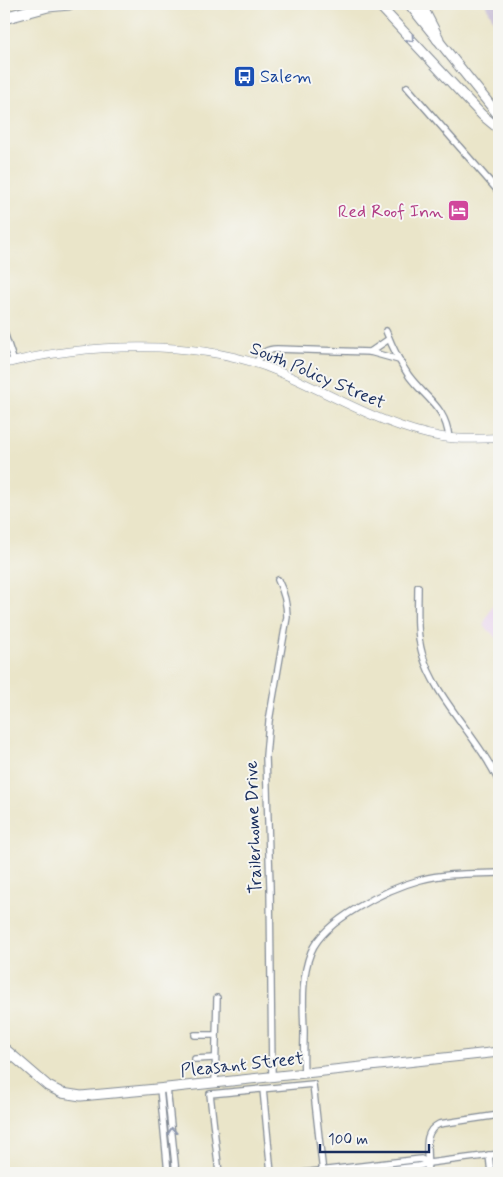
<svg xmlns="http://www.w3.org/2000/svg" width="503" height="1177" font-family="Mynerve,sans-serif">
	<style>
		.built { fill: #e8d2ee }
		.industrial { fill: #c9bfd7 }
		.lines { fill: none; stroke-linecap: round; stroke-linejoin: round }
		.minor-casing { stroke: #828a94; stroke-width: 8 }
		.tertiary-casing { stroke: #828a94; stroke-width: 9 }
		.secondary-casing { stroke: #828a94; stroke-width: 11 }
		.motorway-casing { stroke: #828a94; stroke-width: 13 }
		.minor { stroke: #fff; stroke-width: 5.5 }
		.tertiary { stroke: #fff; stroke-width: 8 }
		.secondary { stroke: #fff; stroke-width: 9 }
		.motorway { stroke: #fff; stroke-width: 11 }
		.oneway { stroke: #8d97ae }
		.labels { text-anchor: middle; stroke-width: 4; stroke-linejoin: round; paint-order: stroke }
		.transit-label { font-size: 18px; fill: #164399; stroke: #f6f6f2; text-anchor: start }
		.hotel-label { font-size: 18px; fill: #b23c85; stroke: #f6f6f2; text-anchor: end }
		.street-label { font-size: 18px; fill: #1b2f5e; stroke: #f6f6f2 }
	</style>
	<rect width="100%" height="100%" fill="#f6f6f2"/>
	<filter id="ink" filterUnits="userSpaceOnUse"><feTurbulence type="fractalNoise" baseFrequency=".02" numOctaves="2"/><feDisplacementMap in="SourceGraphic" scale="10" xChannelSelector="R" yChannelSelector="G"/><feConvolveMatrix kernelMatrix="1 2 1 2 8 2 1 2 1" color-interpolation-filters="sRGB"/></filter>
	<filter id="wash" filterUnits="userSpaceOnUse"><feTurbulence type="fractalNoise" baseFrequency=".0096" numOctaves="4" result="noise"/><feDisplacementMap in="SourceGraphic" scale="20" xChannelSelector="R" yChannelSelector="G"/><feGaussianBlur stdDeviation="1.12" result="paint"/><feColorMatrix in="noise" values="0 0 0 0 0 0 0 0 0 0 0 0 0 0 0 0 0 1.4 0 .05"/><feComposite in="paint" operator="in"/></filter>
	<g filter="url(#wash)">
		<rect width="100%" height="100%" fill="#eae5c9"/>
		<path class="built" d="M499 593V640L483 625Z"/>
		<path class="industrial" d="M486 4H499V32L486 5Z"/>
	</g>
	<g filter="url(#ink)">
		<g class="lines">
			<defs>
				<g id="minor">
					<path d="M407 87 499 192"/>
					<path d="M386 331C392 346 400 363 409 376 426 399 446 407 449 438"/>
					<path d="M4 332 14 362"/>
					<path d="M370 352 389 339"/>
					<path d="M256 363C261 353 266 349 277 349L370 352 399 360"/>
					<path d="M418 587C418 608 416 632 422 653 434 697 479 738 499 782"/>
					<path d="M195 1035H215"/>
					<path d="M195 1059 214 1058"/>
					<path d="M304 1073C303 1059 304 1045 304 1031 303 1005 301 977 311 952 324 920 387 889 420 880 445 873 473 874 499 873"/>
					<path d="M272 1077 270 887 266 756 269 721 287 617C287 603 284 592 278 580"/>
					<path d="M215 1083 217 998"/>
					<path d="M167 1088 176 1173"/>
					<path d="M160 1089 168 1173"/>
					<path d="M263 1089 271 1173"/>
					<path d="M489 1155 491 1173"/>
					<path d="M219 1173 210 1094 313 1084 323 1173"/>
					<path d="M302 1173 421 1159 429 1163"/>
					<path d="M359 1173 419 1166 429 1163 499 1154"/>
					<path d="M427 1173C430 1156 420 1133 439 1124L499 1115"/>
				</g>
				<path id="tertiary" d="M4 364C84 343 200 338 277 371 332 394 383 427 442 437 461 440 480 439 499 438"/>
				<g id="secondary">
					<path d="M378 4 462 94 482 115 499 129"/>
					<path d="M409 4 499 116"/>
					<path d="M4 1048 48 1086 62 1093 81 1096 167 1088 499 1052"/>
				</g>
				<g id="motorway">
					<path d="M420 4 438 39"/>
					<path d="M4 18 48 6 69 4"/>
				</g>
			</defs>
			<use href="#minor" class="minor-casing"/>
			<use href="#tertiary" class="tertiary-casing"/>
			<use href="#secondary" class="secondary-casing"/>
			<use href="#motorway" class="motorway-casing"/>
			<use href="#minor" class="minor"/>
			<use href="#tertiary" class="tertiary"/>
			<use href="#secondary" class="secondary"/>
			<use href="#motorway" class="motorway"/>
		</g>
		<defs><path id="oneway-chevron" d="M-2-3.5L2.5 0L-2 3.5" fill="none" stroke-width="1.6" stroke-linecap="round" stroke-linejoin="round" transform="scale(1.25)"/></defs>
		<g class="oneway">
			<use href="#oneway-chevron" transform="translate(411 39) rotate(48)"/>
			<use href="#oneway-chevron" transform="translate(172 1131) rotate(-96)"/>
		</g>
	</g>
	<defs>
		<symbol id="bus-square" viewBox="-11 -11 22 22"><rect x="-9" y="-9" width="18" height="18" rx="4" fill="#1a4fb4" stroke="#f6f6f2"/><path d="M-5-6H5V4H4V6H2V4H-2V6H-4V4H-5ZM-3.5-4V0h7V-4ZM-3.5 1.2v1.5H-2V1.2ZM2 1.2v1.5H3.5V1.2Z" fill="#fff"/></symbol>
		<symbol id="hotel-square" viewBox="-11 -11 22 22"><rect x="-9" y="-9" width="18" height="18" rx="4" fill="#d1479c" stroke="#f6f6f2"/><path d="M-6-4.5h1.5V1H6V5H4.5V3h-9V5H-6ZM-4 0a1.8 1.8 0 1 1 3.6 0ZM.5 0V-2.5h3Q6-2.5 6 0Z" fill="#fff"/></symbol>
	</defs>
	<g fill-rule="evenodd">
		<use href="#bus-square" x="232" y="64" width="25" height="25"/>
		<use href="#hotel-square" x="446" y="198" width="25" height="25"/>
	</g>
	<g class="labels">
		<g class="transit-label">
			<text x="260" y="82">Salem</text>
		</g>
		<g class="hotel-label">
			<text x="443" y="217">Red Roof Inn</text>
		</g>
		<g class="street-label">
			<text transform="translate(318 375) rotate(23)" y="6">South Policy Street</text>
			<text transform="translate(253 827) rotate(-92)" y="6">Trailerhome Drive</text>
			<text transform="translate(242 1064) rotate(-6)" y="6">Pleasant Street</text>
		</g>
	</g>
	<rect width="503" height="1177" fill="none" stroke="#f6f6f2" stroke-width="20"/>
	<path d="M320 1144v8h109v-8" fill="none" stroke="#1b2f5e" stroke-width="2.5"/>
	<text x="328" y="1144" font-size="15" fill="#1b2f5e" stroke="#f6f6f2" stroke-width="4" paint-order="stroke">100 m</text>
</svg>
